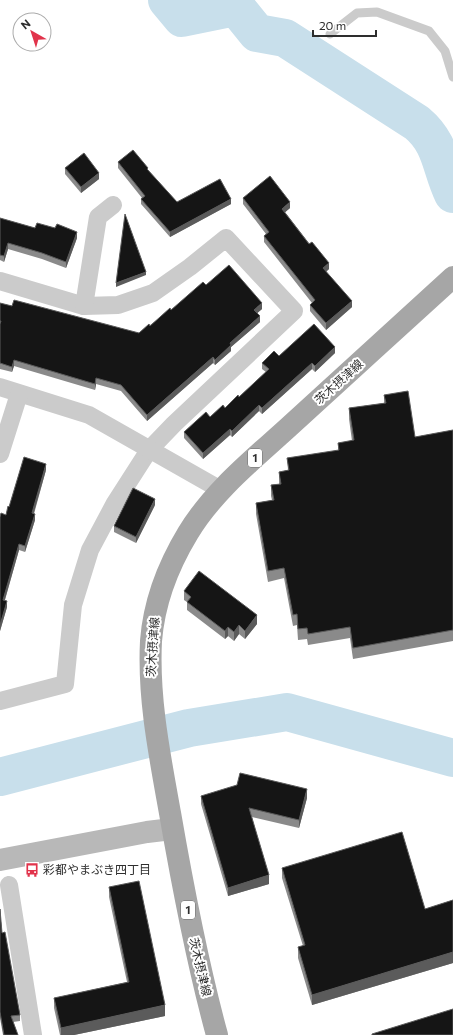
<svg xmlns="http://www.w3.org/2000/svg" width="453" height="1035" font-family="Commissioner,'Noto Sans JP',sans-serif">
	<style>
		.lines { fill: none; stroke-linecap: round; stroke-linejoin: round }
		.river { stroke: #c8dfeb; stroke-width: 38 }
		.lane { stroke: #cbcbcb; stroke-width: 9 }
		.street { stroke: #cbcbcb; stroke-width: 18 }
		.secondary { stroke: #b8b8b8; stroke-width: 22 }
		.primary { stroke: #a6a6a6; stroke-width: 22 }
		.wall { fill: #8a8a8a }
		.shaded-wall { fill: #5b5b5b }
		.building { fill: #151515; stroke: #5b5b5b }
		.labels { text-anchor: middle; stroke-width: 4; stroke-linejoin: round; paint-order: stroke }
		.shield { fill: #fff; stroke: #6d6d6d; stroke-width: 1 }
		.shield-label { font-size: 11px; font-weight: bold; fill: #2e2e2e }
		.street-label { font-size: 12px; fill: #2e2e2e; stroke: #fff }
		.poi-label { font-size: 12px; fill: #2e2e2e; stroke: #fff; text-anchor: start }
	</style>
	<rect width="100%" height="100%" fill="#fff"/>
	<g class="lines">
		<g class="river">
			<path d="M167 0 182 18 236 7 257 33 285 38 417 123C442 144 440 167 453 194"/>
			<path d="M0 777 189 728 287 712 453 758"/>
		</g>
		<path class="lane" d="M330 34 357 13 377 12 429 31 445 51 453 77"/>
		<g class="street">
			<path d="M0 281 84 306 118 305 153 293 190 267 226 238 294 311 174 424 149 450 115 503 90 550 73 605 65 684 0 701"/>
			<path d="M84 306 98 217 113 205"/>
			<path d="M0 387 89 415 221 490"/>
			<path d="M0 454 19 394"/>
			<path d="M9 885 33 1035"/>
		</g>
		<path class="secondary" d="M0 860 147 832 172 829"/>
		<path class="primary" d="M217 1035C197 962 183 888 170 813 160 757 148 699 151 641 154 602 168 566 188 533 214 490 255 458 292 424 346 375 399 326 453 277"/>
	</g>
	<g class="wall">
		<path d="M118 162 148 170 177 202 231 204 170 237 141 204V199L142 198 118 168Z"/>
		<path d="M65 168 99 179 81 193 65 174Z"/>
		<path d="M243 198 290 208 285 212 329 269 326 272 352 307 326 330 310 311V305L312 303 264 242V236L266 234 243 204Z"/>
		<path d="M0 218 35 228 77 238 66 268 42 259 8 249 4 262 0 260Z"/>
		<path d="M206 285 262 309 257 313 260 322 231 347V351L215 365 213 363 147 421 121 391 96 384 95 390 14 366 12 372 0 369V303L12 306 139 333Z"/>
		<path d="M335 353 315 372 312 369 262 414 259 411 232 437 230 435 203 459 184 438V432L210 417 225 408 239 397 266 372 262 369V363L279 356Z"/>
		<path d="M384 395 415 437 453 430V641L353 659 350 638 308 645 307 639 298 640 297 625 293 626 284 578 268 582 256 514V503L272 500 271 496V485L279 484V472L288 470 287 458 338 451V443L352 441 349 419V408L384 403Z"/>
		<path d="M46 470 34 514 35 520 25 552 19 550 5 600 7 607 0 631V517L6 515Z"/>
		<path d="M155 505 136 543 114 532V526Z"/>
		<path d="M184 591 257 624 245 639 239 634 234 641 228 636 225 639 187 610V602L184 600Z"/>
		<path d="M201 796 307 798 299 828 252 817 269 884 228 896 201 804Z"/>
		<path d="M282 868 425 909 453 900V963L312 1005 298 958V947L303 946 282 878Z"/>
		<path d="M109 887 165 1016 74 1035H60L54 1008V998L127 982 109 897Z"/>
		<path d="M0 909 2 933 20 1015V1021L13 1022 18 1035H3L0 1018Z"/>
	</g>
	<g class="shaded-wall">
		<path d="M99 173V179L81 193V187Z"/>
		<path d="M231 199V204L170 237V232Z"/>
		<path d="M290 202V208L282 215V209Z"/>
		<path d="M77 232V238L66 268V262Z"/>
		<path d="M8 243V249L4 262V256Z"/>
		<path d="M329 263V269L323 274V268Z"/>
		<path d="M146 272V275L116 287V283Z"/>
		<path d="M352 301V307L326 330V323Z"/>
		<path d="M262 303V309L254 316V310Z"/>
		<path d="M260 316V322L231 347V351L215 365V360L230 343Z"/>
		<path d="M335 347V353L315 372V366Z"/>
		<path d="M213 357V363L147 421V415Z"/>
		<path d="M14 360V366L12 372V367Z"/>
		<path d="M312 363V369L262 414V408Z"/>
		<path d="M96 378V384L95 390V384Z"/>
		<path d="M259 405V411L232 437V431Z"/>
		<path d="M230 429V435L203 459V453Z"/>
		<path d="M46 464V470L32 519V513Z"/>
		<path d="M155 499V505L136 543V537Z"/>
		<path d="M35 514V520L25 552V546Z"/>
		<path d="M19 544V550L3 606V600Z"/>
		<path d="M7 601V607L0 631V625Z"/>
		<path d="M257 615V624L245 639V631Z"/>
		<path d="M239 625V634L234 641V632Z"/>
		<path d="M228 627V636L225 639V631Z"/>
		<path d="M307 789V798L299 828V820Z"/>
		<path d="M269 875V884L228 896V888Z"/>
		<path d="M453 952V963L312 1005V995Z"/>
		<path d="M165 1005V1016L74 1035H61V1028Z"/>
	</g>
	<g class="building">
		<path d="M133 150 148 168 147 169 177 202 220 179 231 199 170 232 141 199 145 196 118 162Z"/>
		<path d="M84 153 99 173 81 187 65 168Z"/>
		<path d="M270 176 290 202 282 209 309 244 312 242 329 263 323 268 352 301 326 323 310 305 315 300 264 236 269 232 243 198Z"/>
		<path d="M125 214 146 272 116 283Z"/>
		<path d="M0 218 35 228 37 223 55 228 57 224 77 232 66 262 42 253 8 243 4 256 0 255Z"/>
		<path d="M229 265 262 303 254 310 260 316 230 343 231 345 215 360 213 357 147 415 121 385 96 378 95 384 14 360 12 367 0 363V324L1 321H0V303L12 306 14 300 139 333 149 324 150 326 170 308 171 310 203 282 206 285Z"/>
		<path d="M314 324 335 347 315 366 312 363 262 408 259 405 232 431 230 429 203 453 184 432 206 412 210 417 223 405 225 408 238 395 239 397 269 369 262 363 274 351 279 356Z"/>
		<path d="M408 391 415 437 453 430V630L353 648 350 627 308 634 307 628 298 629 297 614 293 615 284 568 268 571 256 503 274 500 271 485 281 484 279 472 289 470 287 458 339 450 338 443 354 440 349 408 386 403 384 395Z"/>
		<path d="M24 457 46 464 32 513 35 514 25 546 19 544 3 600 7 601 0 625V517L1 513 6 515 8 506 9 507Z"/>
		<path d="M133 488 155 499 136 537 114 526Z"/>
		<path d="M199 571 257 615 245 631 239 625 234 632 228 627 225 631 187 602 191 597 184 591Z"/>
		<path d="M240 773 307 789 299 820 249 808 269 875 228 888 201 796 237 785Z"/>
		<path d="M402 832 425 909 453 900V952L312 995 298 947 305 945 282 868Z"/>
		<path d="M139 881 165 1005 61 1028 54 998 129 982 109 887Z"/>
		<path d="M0 909 2 933 5 932 20 1015 11 1016 18 1035H4L0 1012Z"/>
		<path d="M453 1009V1035H372V1034Z"/>
	</g>
	<defs>
		<symbol id="bus-bare" viewBox="-9 -9 18 18"><path d="M-5-6H5V4H4V6H2V4H-2V6H-4V4H-5ZM-3.5-4V0h7V-4ZM-3.5 1.2v1.5H-2V1.2ZM2 1.2v1.5H3.5V1.2Z" fill="#e1334b" stroke="#fff" stroke-width="2.5" paint-order="stroke"/></symbol>
	</defs>
	<g fill-rule="evenodd">
		<use href="#bus-bare" x="22" y="860" width="20" height="20"/>
	</g>
	<g class="labels">
		<g class="shield">
			<rect x="248" y="449" width="14" height="18" rx="3"/>
			<rect x="181" y="901" width="14" height="18" rx="3"/>
		</g>
		<g class="shield-label">
			<text x="255" y="462">1</text>
			<text x="188" y="914">1</text>
		</g>
		<g class="street-label">
			<text transform="translate(339 382) rotate(-42)" y="4">茨木摂津線</text>
			<text transform="translate(153 647) rotate(-86)" y="4">茨木摂津線</text>
			<text transform="translate(200 967) rotate(77)" y="4">茨木摂津線</text>
		</g>
		<g class="poi-label">
			<text x="43" y="874">彩都やまぶき四丁目</text>
		</g>
	</g>
	<g transform="translate(32 32) rotate(321)"><circle r="19" fill="#ffffff" stroke="#ababab"/>
	<path d="M0-3L7 15L0 10L-7 15Z" fill="#e1334b"/>
	<text y="-6" font-size="11" font-weight="bold" text-anchor="middle" fill="#2e2e2e">N</text>
	</g>
	<path d="M313 30v6h63v-6" fill="none" stroke="#2e2e2e" stroke-width="2"/>
	<text x="319" y="30" font-size="12" fill="#2e2e2e" stroke="#ffffff" stroke-width="3" paint-order="stroke">20 m</text>
</svg>
